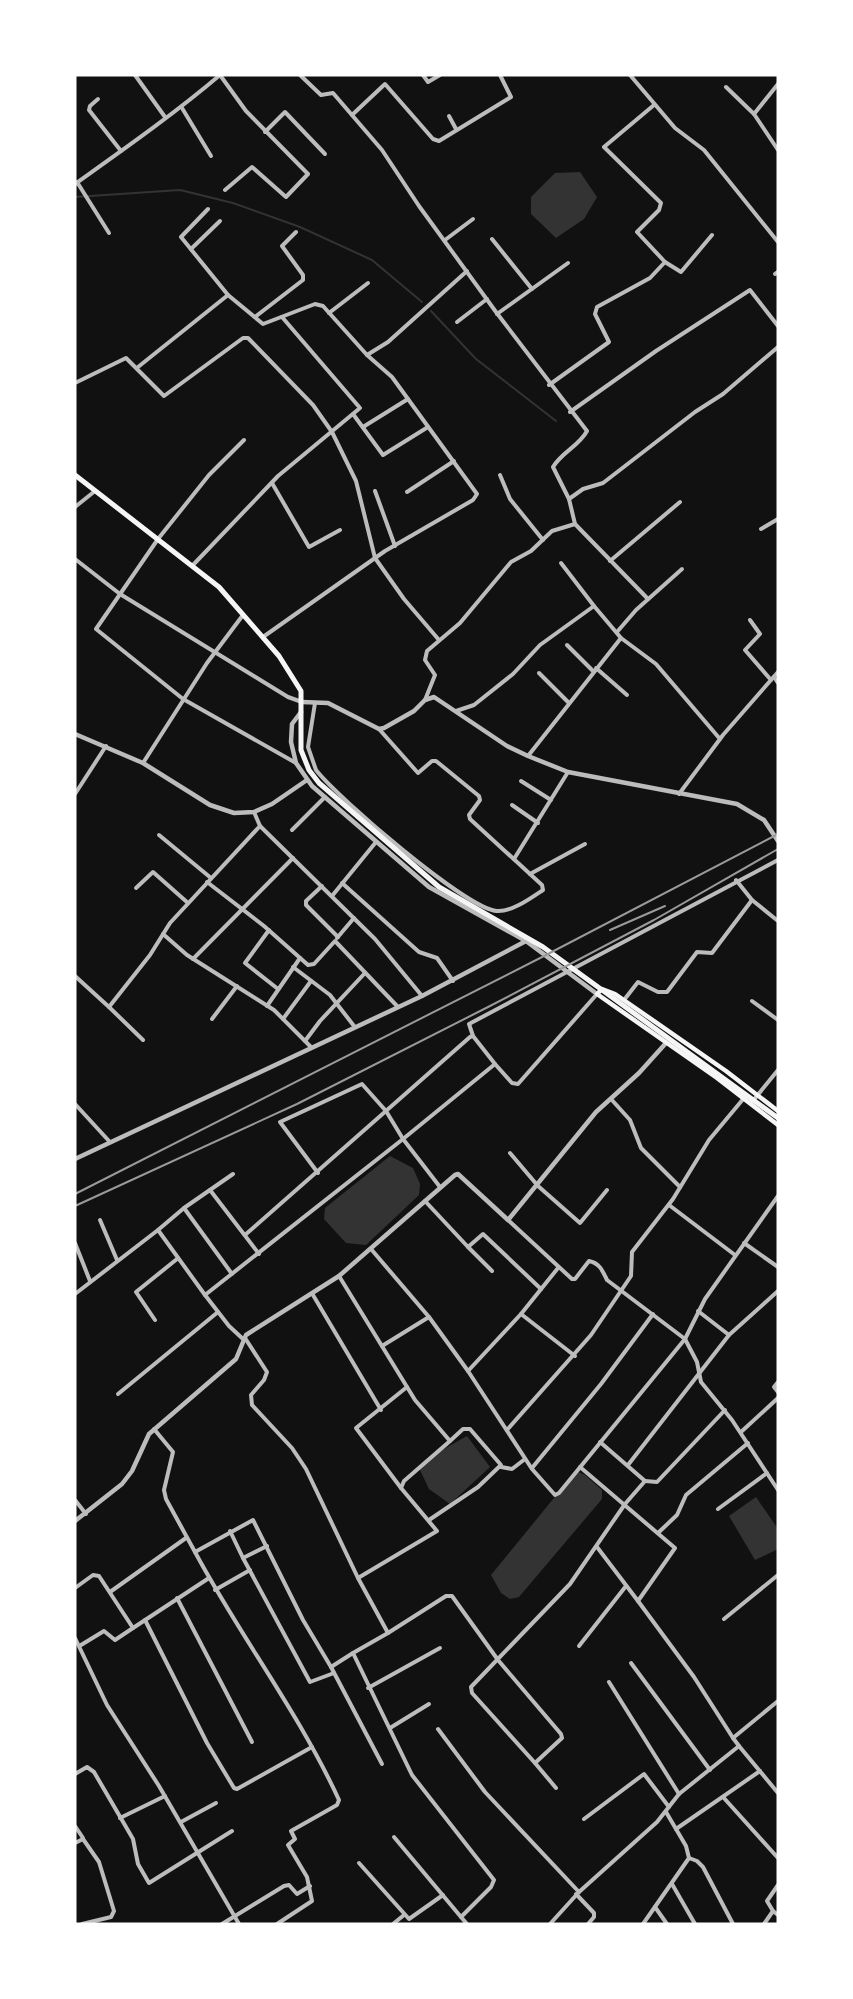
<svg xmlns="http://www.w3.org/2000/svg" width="853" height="1999" font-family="'Asap Condensed',sans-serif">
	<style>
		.water { fill: #333 }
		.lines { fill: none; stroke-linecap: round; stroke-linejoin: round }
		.stream { stroke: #333; stroke-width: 2 }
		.minor { stroke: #bcbcbc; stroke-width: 4 }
		.tertiary { stroke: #bcbcbc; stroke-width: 4.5 }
		.secondary { stroke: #f5f5f5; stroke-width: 4.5 }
		.primary { stroke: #f5f5f5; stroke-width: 5 }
		.rail { stroke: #9a9a9a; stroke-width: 2 }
	</style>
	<rect width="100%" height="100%" fill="#111"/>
	<g class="water">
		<path d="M580 172 597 197 584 219 556 238 531 214V197L555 173Z"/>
		<path d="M390 1156 413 1168 420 1184 419 1195 366 1245 346 1243 324 1219 325 1208Z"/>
		<path d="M467 1436 490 1467 450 1504 429 1489 419 1468 426 1459Z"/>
		<path d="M576 1471 585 1475 602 1490V1499L519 1597 510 1599 501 1593 491 1575Z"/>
		<path d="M756 1497 778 1529V1549L755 1560 729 1516Z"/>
	</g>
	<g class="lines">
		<g class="stream">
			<path d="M75 197 180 190 233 203 300 227 372 260 422 302"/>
			<path d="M431 311 476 359 556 421"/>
		</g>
		<g class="minor">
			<path d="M135 75 165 117"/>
			<path d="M220 75 246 111 308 174 286 197 252 167 225 190"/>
			<path d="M300 75 321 95 333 93 382 150 419 206 496 312 587 431C579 446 562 452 553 467L569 499"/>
			<path d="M423 75 428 82 440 75"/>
			<path d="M630 75 675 128 704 150 778 242"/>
			<path d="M726 87 754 114 778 150"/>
			<path d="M98 99 90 106 89 110 121 151"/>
			<path d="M182 108 211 156"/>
			<path d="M754 114 778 84"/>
			<path d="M352 115 385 84 433 139 439 141 511 97 500 75"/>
			<path d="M449 116 456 129"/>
			<path d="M265 132 285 112 325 154"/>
			<path d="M77 182 109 233"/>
			<path d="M75 184C124 149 174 114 220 75"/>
			<path d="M492 239 532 289"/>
			<path d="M445 240 473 219"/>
			<path d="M191 249 220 221"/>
			<path d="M665 262 681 272 712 235"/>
			<path d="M775 274 778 272"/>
			<path d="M228 295 263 324 315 304 323 306 367 355 392 377 477 494 473 500 385 551 263 637"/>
			<path d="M329 313 368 283"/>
			<path d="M497 314 568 263"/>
			<path d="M255 317 303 280V275L282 246 296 232"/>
			<path d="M457 322 487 299"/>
			<path d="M367 355 388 342 467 271"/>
			<path d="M138 367 228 295 181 237 208 209"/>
			<path d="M75 383 126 358 164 396 243 338H248L313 405 332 432 356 481 375 558 404 599 439 640"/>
			<path d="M549 385 609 342 595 314 597 307 650 278 665 262 637 232 659 210 661 203 604 147 654 105"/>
			<path d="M570 412 656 351 750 290 778 326"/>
			<path d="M353 414 383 455 428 427"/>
			<path d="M363 427 408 399"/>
			<path d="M244 440 209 475 158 539 96 629 183 699 296 763"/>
			<path d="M500 475 510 499 543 540"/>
			<path d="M272 483 309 547 340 530"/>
			<path d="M375 491 395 546"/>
			<path d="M407 492 454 461"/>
			<path d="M75 507 95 491"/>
			<path d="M575 524 648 599"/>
			<path d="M761 529 778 519"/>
			<path d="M75 559 120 594 288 697 302 702"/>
			<path d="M610 561 680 502"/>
			<path d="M561 563 594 606"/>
			<path d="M193 565 278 476 360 408 282 317"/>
			<path d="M750 620 760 634 745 650 771 680"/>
			<path d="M617 632 636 610 682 569"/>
			<path d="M567 645 593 671"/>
			<path d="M596 668 627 695"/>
			<path d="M539 673 569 703"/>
			<path d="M774 677 778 683"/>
			<path d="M425 700 435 675 425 660 427 651 460 623 511 562 531 551 552 531 575 524 569 499 583 489 603 483 695 412 723 394 778 347"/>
			<path d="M315 703 308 747 316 770C337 797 466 909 497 911 512 912 531 898 543 890L542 885 470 819 469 815 480 800 479 796 436 761H432L418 773 379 729"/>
			<path d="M456 711 474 705 513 674 540 645 594 606 621 638 656 664 720 739"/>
			<path d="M528 756 621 638"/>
			<path d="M143 763 207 663 243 615"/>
			<path d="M521 781 551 800"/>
			<path d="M75 794 106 746"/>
			<path d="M679 794 723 735 778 672"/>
			<path d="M512 805 538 823"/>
			<path d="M254 812 260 826 375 939 422 996"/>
			<path d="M292 830 325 797"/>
			<path d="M159 835 211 878"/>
			<path d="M514 859 568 772"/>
			<path d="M530 874 585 844"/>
			<path d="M736 880 752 900 778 921"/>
			<path d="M207 882 264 926 308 965 314 964 335 941 397 1006"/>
			<path d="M342 883 419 952 437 958 453 981"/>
			<path d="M322 886 306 901V905L338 937"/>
			<path d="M136 888 153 872 188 903"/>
			<path d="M332 896 376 842"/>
			<path d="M269 930 245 963 278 989"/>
			<path d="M163 934 187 955 274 1010 310 1046"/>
			<path d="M337 938 354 918"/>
			<path d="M193 959 293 858"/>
			<path d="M293 967 330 995 354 1026"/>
			<path d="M75 976 109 1007 150 955 170 923 260 826"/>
			<path d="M624 1000 638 982 658 992H667L697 952 712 953 752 900"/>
			<path d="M752 1001 778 1020"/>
			<path d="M267 1006 300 958"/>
			<path d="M109 1007 143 1040"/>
			<path d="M212 1019 237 986"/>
			<path d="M283 1019 311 981"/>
			<path d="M473 1036 469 1024 778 860"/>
			<path d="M305 1041 320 1021 365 973"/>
			<path d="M611 1099 630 1120 641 1148 680 1187"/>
			<path d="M752 1102 778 1070"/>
			<path d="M75 1104 109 1141"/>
			<path d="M510 1153 538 1186 580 1223 607 1190"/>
			<path d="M440 1187 403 1139 495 1064 512 1083 518 1084 597 994"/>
			<path d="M210 1190 259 1254"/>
			<path d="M425 1201 468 1247 483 1234 541 1289"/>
			<path d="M669 1205 735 1255"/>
			<path d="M184 1208 232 1274"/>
			<path d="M100 1220 117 1260"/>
			<path d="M508 1220 572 1279H575L589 1261C600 1263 603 1272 607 1280L685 1339 697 1362 701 1382 732 1420 778 1490"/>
			<path d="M245 1235 470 1037 473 1036 495 1064"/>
			<path d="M75 1243 90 1281"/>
			<path d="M744 1243 778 1267"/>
			<path d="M468 1247 492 1271"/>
			<path d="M371 1249 429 1317 468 1371"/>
			<path d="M558 1268 521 1314 468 1371 532 1469 555 1495 559 1493 685 1339 705 1299 778 1196"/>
			<path d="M339 1276 415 1400 450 1441 463 1429H470L501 1465 478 1487 429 1520"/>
			<path d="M75 1294 158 1230"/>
			<path d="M205 1295 158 1230 184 1208 233 1174"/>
			<path d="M313 1295 381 1410"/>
			<path d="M698 1311 729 1335"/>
			<path d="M521 1314 575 1356"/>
			<path d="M155 1320 136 1292 177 1259"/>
			<path d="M245 1338 267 1372 264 1380 251 1395 252 1405 292 1448 306 1469 358 1578"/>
			<path d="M243 1339 229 1326 205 1295 403 1139 386 1111 362 1084 280 1122 318 1173"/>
			<path d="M382 1346 429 1317"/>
			<path d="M778 1382 774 1387 778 1392"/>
			<path d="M118 1394 218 1312"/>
			<path d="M154 1429 173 1452 164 1490 166 1499 195 1552 253 1520 303 1620 331 1667"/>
			<path d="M507 1430 591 1335 631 1276 632 1252 673 1199 709 1140 744 1098"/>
			<path d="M741 1432 778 1398"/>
			<path d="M450 1441 404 1481 401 1488 437 1531 358 1578 388 1633 353 1653 412 1775 494 1880 491 1887 461 1917 467 1924"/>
			<path d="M628 1465 729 1335 778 1291"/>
			<path d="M501 1467 512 1469 525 1459"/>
			<path d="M580 1467 675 1548 638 1601 597 1547"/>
			<path d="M532 1468 601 1384 653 1314"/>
			<path d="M645 1481 657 1482 725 1410"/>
			<path d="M401 1488 356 1428 407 1387"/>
			<path d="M75 1500 86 1514"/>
			<path d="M718 1509 767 1473"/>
			<path d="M230 1531 243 1558"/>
			<path d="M659 1532 677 1515 686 1495 748 1443"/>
			<path d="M267 1546 243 1558 310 1682 334 1673"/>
			<path d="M195 1552C240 1636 299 1713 339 1800L337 1805 291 1831 295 1839 288 1845 307 1877 312 1901 277 1924"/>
			<path d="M75 1588 93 1575 99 1576 133 1628 115 1640 104 1631 81 1645"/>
			<path d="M215 1590 250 1570"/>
			<path d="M110 1592 186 1538"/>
			<path d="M177 1598 252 1742"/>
			<path d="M638 1601 694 1677 733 1738"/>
			<path d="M724 1619 778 1575"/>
			<path d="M145 1620 207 1743 234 1788 237 1789 312 1747"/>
			<path d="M133 1628 209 1578"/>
			<path d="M388 1633 446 1596H452L498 1660 561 1734 562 1738 535 1763 556 1788"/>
			<path d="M75 1638 107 1705 159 1786 239 1924"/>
			<path d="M579 1646 626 1586"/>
			<path d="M353 1653 331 1667 382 1764"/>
			<path d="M631 1663 710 1770"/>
			<path d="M609 1682 679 1794"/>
			<path d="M368 1688 440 1648"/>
			<path d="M390 1728 429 1704"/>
			<path d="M438 1729 485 1792 579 1892"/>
			<path d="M739 1746 778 1793"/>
			<path d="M535 1763 472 1693 471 1687 570 1584 625 1504 645 1481 600 1442"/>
			<path d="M75 1774 87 1767 94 1772 133 1839 138 1864 149 1883 232 1831"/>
			<path d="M723 1797 778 1858"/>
			<path d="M120 1818 165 1796"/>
			<path d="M584 1819 644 1774 669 1807"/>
			<path d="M181 1822 216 1803"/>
			<path d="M75 1826 83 1838"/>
			<path d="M676 1829 760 1771"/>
			<path d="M394 1837 461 1917"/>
			<path d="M75 1843 83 1839 99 1862 114 1911 111 1917 82 1924"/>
			<path d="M689 1858 697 1861 703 1867 733 1924"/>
			<path d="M359 1863 409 1919 443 1895"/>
			<path d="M672 1884 695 1924"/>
			<path d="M576 1894 594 1913V1917L588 1924"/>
			<path d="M655 1907 667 1924"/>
			<path d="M773 1911 767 1901 778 1885"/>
			<path d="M222 1924 284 1886 289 1885 297 1894 310 1886"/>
			<path d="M393 1924 404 1915"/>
			<path d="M550 1924 579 1892 657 1822 679 1794 739 1746 733 1738 778 1701"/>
			<path d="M643 1924 689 1858 686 1846 666 1812"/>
			<path d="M764 1924 773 1911 778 1915"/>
		</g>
		<g class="tertiary">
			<path d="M302 702 328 703 379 729 384 728 414 711 425 700 434 697 507 746 528 756 568 772 737 804 764 820 778 841"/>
			<path d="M301 712 292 724 291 742 296 763 312 786 429 887 526 941 597 994"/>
			<path d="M75 734 143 763 210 805 234 813 254 812 272 804 307 780"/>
			<path d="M75 1159 422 996 526 941"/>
			<path d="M75 1521 122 1484 132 1471 149 1434 236 1359 246 1335 339 1276 455 1175 458 1174 508 1220 596 1112 639 1073 666 1043"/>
		</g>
		<path class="secondary" d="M778 1111 726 1071 615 994 602 989 597 994 717 1078 778 1125"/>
		<path class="primary" d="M75 475 219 587 279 656 301 691V750L309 770 319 783 439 887 543 947 778 1118"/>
		<g class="rail">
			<path d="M610 930 665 906"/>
			<path d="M75 1194 546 955 778 834"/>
			<path d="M75 1206 297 1104 490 1006 654 920 778 849"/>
		</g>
	</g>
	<rect width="853" height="1999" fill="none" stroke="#ffffff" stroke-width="153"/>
</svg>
